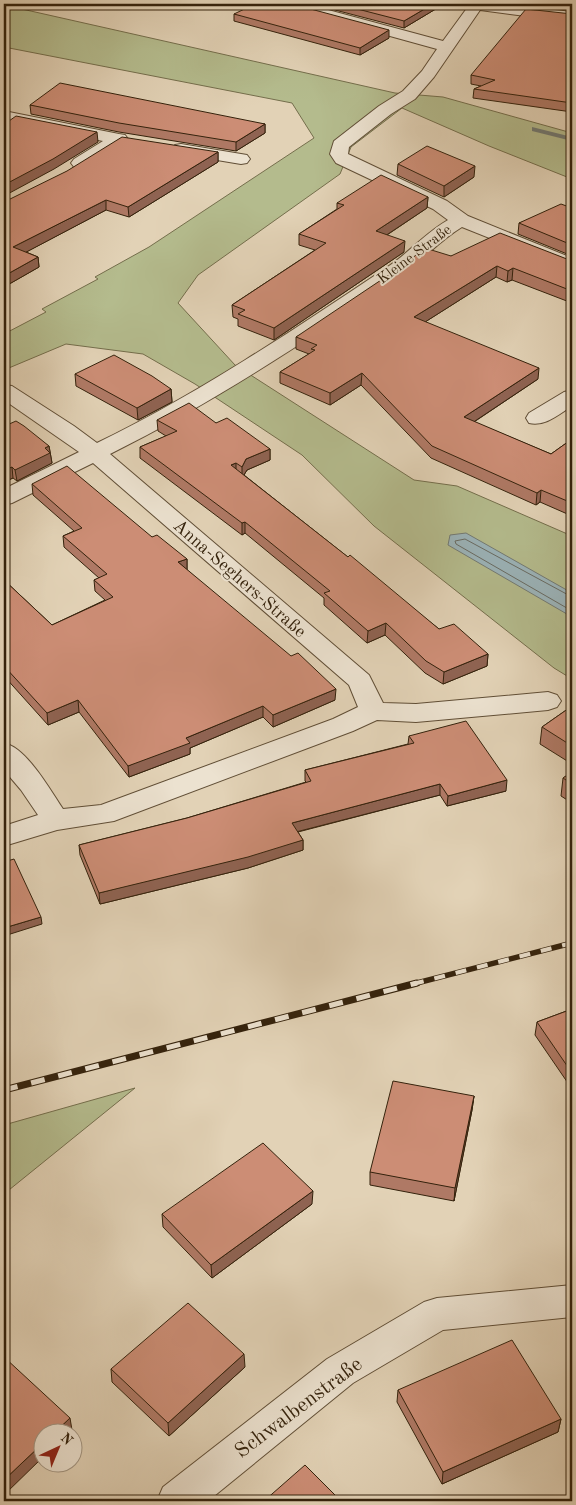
<svg xmlns="http://www.w3.org/2000/svg" width="576" height="1505" font-family="'Old Standard TT',serif">
	<style>
		.green { fill: #b4bb8d; stroke: #746e4c }
		.water { fill: #9bb4ba; stroke: #727a74 }
		.lines { fill: none; stroke-linecap: round; stroke-linejoin: round }
		.shore { stroke: #686b63; stroke-width: 1 }
		.stream { fill: #727a74; fill-rule: evenodd }
		.street-casing { stroke: #604e36; stroke-width: 2 }
		.street { fill: #ece2d0; fill-rule: evenodd }
		.rail-far1-casing { stroke: #34220c; stroke-width: 5.5 }
		.rail-casing { stroke: #34220c; stroke-width: 7 }
		.rail-far1 { stroke: #ece2d0; stroke-width: 4; stroke-dasharray: 11; stroke-linecap: butt }
		.rail { stroke: #ece2d0; stroke-width: 5; stroke-dasharray: 14; stroke-linecap: butt }
		.wall { fill: #af7965; stroke: #34220c }
		.shaded-wall { fill: #8f6352; stroke: #34220c }
		.building { fill: #cc8d75; stroke: #34220c }
		.labels { text-anchor: middle; stroke-width: 4; stroke-linejoin: round; paint-order: stroke }
		.far-street-label { font-size: 15px; fill: #34220c; stroke: #ece2d0 }
		.street-label { font-size: 18px; fill: #34220c; stroke: #ece2d0 }
		.near-street-label { font-size: 21px; fill: #34220c; stroke: #ece2d0 }
	</style>
	<rect width="100%" height="100%" fill="#e2d2b6"/>
	<filter id="stains"><feTurbulence type="fractalNoise" baseFrequency=".004" numOctaves="4"/><feColorMatrix values="0 0 0 0 .2 0 0 0 0 .09 0 0 0 0 .02 0 0 0 .5 -.17"/></filter>
	<radialGradient id="worn" r=".72"><stop offset=".6" stop-color="#630" stop-opacity="0"/><stop offset="1" stop-color="#630" stop-opacity=".3"/></radialGradient>
	<g class="green">
		<path d="M4 5 395 93 443 97 572 133V179L489 146 402 108 351 147 340 174 198 275 178 303 235 365 414 480 457 486 572 536V679L554 668 374 526 302 455 195 384 143 354 66 344 4 370V334L46 312 42 309 98 279 95 277 149 247 314 138 292 103 4 47Z"/>
		<path d="M135 1088 4 1194V1125Z"/>
	</g>
	<path class="water" d="M466 533 572 593V617L448 545 450 535Z"/>
	<g class="lines">
		<path class="shore" d="M572 597 465 539 455 541 456 544 572 611"/>
		<path class="stream" d="M532 127 572 137V141L532 131Z"/>
		<defs>
			<g id="street">
				<path d="M282 4H306L443 41 470 4H503L572 12V22L480 10 434 77 415 99 391 114 349 147 348 154 447 201 468 216 572 258V271L462 227C439 241 422 261 400 276 308 341 211 404 110 454L369 675 383 703 416 704 548 692 557 695 561 701 557 707 548 710 416 722 377 720 353 731 114 821 57 830 4 846V826L38 815 21 790 4 770V743C27 748 50 790 63 809L101 805 333 719 358 707 349 685 93 463 12 503 4 505V489L79 452 4 400V385L12 386 74 426 97 443C198 394 292 331 386 268 408 254 425 233 448 220L433 209 336 163 330 154 334 141 379 106 403 91 422 71 437 49 285 7Z"/>
				<path d="M4 111 119 134 125 135 128 139 125 143 86 167 80 168 74 167 71 163 74 159 103 141 4 121Z"/>
				<path d="M181 144 247 155 250 159 247 163 241 164 175 153 172 149 175 145Z"/>
				<path d="M572 390V406C559 414 545 427 529 423L526 418 529 413 564 392Z"/>
				<path d="M572 1285V1317L443 1330 353 1383 208 1501H157L163 1487 327 1359 424 1302 437 1298Z"/>
			</g>
		</defs>
		<use href="#street" class="street-casing"/>
		<use href="#street" class="street"/>
		<defs>
			<path id="rail-far1" d="M413 984 572 943"/>
			<path id="rail" d="M4 1090 417 983"/>
		</defs>
		<use href="#rail-far1" class="rail-far1-casing"/>
		<use href="#rail" class="rail-casing"/>
		<use href="#rail-far1" class="rail-far1"/>
		<use href="#rail" class="rail"/>
	</g>
	<g class="wall">
		<path d="M312 4H444L404 28Z"/>
		<path d="M536 4H572V10L535 6Z"/>
		<path d="M234 14 389 38 360 55 234 21Z"/>
		<path d="M572 14V112L473 98 474 89 481 86 471 84V75Z"/>
		<path d="M30 105 265 124V133L236 151 119 132 31 114Z"/>
		<path d="M218 152V162L129 217 106 210 26 252 38 257 39 267 4 287V202Z"/>
		<path d="M398 164 474 177 444 197 397 175Z"/>
		<path d="M428 197 427 208 387 235 404 252 274 340 238 326V319L233 317 232 305 315 250 299 245V234L337 209V203Z"/>
		<path d="M572 208V256L518 234 519 223Z"/>
		<path d="M451 256 572 261V303L512 280 507 282 496 277 425 322 538 379 474 422 551 454 572 439V516L540 502 536 505 431 458 361 385 330 405 280 383V372L309 354 296 349V337Z"/>
		<path d="M75 374 171 389 172 402 138 420 76 386Z"/>
		<path d="M157 420 216 423 270 449V460L247 470 244 475 439 629 488 654 487 666 443 684 425 673 385 635 367 643 324 605V598L245 533 242 535 140 458V447L166 436 158 431Z"/>
		<path d="M4 422 49 446 52 463 17 481 13 478 4 482Z"/>
		<path d="M32 484 152 537 187 559V570L335 700 273 727 263 717 190 748V754L129 777 79 712 48 725 4 676V580L52 625 105 600 95 591 94 580 99 578 64 547 63 536 74 531 33 495Z"/>
		<path d="M572 706V764L540 744 542 727Z"/>
		<path d="M409 736 506 791 447 806 440 795 298 832 303 840V850L248 868 100 904 80 855 79 845 187 818 306 782 305 781V770L408 744Z"/>
		<path d="M572 772V803L561 796 563 778Z"/>
		<path d="M572 1009V1089L535 1035 537 1022Z"/>
		<path d="M474 1096 472 1110 454 1201 370 1185V1172Z"/>
		<path d="M312 1204 212 1278 163 1227 162 1214Z"/>
		<path d="M245 1367 169 1436 112 1382 111 1369Z"/>
		<path d="M398 1390 561 1419 558 1432 442 1484 397 1402Z"/>
	</g>
	<g class="shaded-wall">
		<path d="M433 4H444L404 28V21Z"/>
		<path d="M389 30V38L360 55V48Z"/>
		<path d="M265 124V133L236 151V142Z"/>
		<path d="M97 132 98 142 54 169 4 196V185Z"/>
		<path d="M218 152V162L129 217 128 207Z"/>
		<path d="M475 166 474 177 444 197V186Z"/>
		<path d="M428 197 427 208 376 242V231Z"/>
		<path d="M106 200V210L15 258 13 247Z"/>
		<path d="M405 241 404 252 274 340V328Z"/>
		<path d="M38 257 39 267 4 287V276Z"/>
		<path d="M497 266 496 277 414 329V317Z"/>
		<path d="M513 268 512 280 507 282 508 271Z"/>
		<path d="M539 368 538 379 463 429 464 417Z"/>
		<path d="M362 373 361 385 330 405V393Z"/>
		<path d="M171 389 172 402 138 420 137 408Z"/>
		<path d="M49 446 52 463 17 481 15 470 45 448Z"/>
		<path d="M270 449V460L247 470 242 478V467L246 459Z"/>
		<path d="M236 463V475L231 465Z"/>
		<path d="M12 467 13 478 4 482V470Z"/>
		<path d="M541 490 540 502 536 505 537 493Z"/>
		<path d="M245 522V533L242 535V523Z"/>
		<path d="M187 559V570L178 562Z"/>
		<path d="M386 623 385 635 367 643 368 631Z"/>
		<path d="M488 654 487 666 443 684 444 672Z"/>
		<path d="M336 689 335 700 273 727V715Z"/>
		<path d="M78 700 79 712 48 725 47 713Z"/>
		<path d="M263 706V717L190 748V754L129 777 128 766 186 738Z"/>
		<path d="M507 780 506 791 447 806 448 796Z"/>
		<path d="M440 784V795L292 833V823Z"/>
		<path d="M303 840V850L248 868 100 904 99 893Z"/>
		<path d="M41 917 42 924 4 936V928Z"/>
		<path d="M474 1096 472 1110 454 1201 455 1188Z"/>
		<path d="M313 1191 312 1204 212 1278 211 1265Z"/>
		<path d="M244 1354 245 1367 169 1436 168 1423Z"/>
		<path d="M70 1418 72 1430 70 1432H55Z"/>
		<path d="M561 1419 558 1432 442 1484 443 1472Z"/>
		<path d="M42 1444V1458L4 1495V1480Z"/>
	</g>
	<g class="building">
		<path d="M255 4H292L389 30 360 48 234 14Z"/>
		<path d="M338 4H433L404 21Z"/>
		<path d="M526 9 572 14V103L474 89 495 80 471 75Z"/>
		<path d="M60 83 265 124 236 142 119 123 30 105Z"/>
		<path d="M16 116 97 132 53 159 4 185V119L9 121Z"/>
		<path d="M122 137 218 152 128 207 106 200 13 247 38 257 4 276V202L67 171Z"/>
		<path d="M427 146 475 166 444 186 398 164Z"/>
		<path d="M381 175 428 197 376 231 405 241 274 328 238 314 245 310 232 305 326 243 299 234 344 205 337 203Z"/>
		<path d="M561 204 572 208V245L519 223Z"/>
		<path d="M500 233 572 261V291L513 268 508 271 497 266 414 317 539 368 464 417 551 454 572 439V503L541 490 537 493 432 446 362 373 330 393 280 372 315 350 311 349 317 345 296 337 402 266 425 248 451 256Z"/>
		<path d="M114 355 152 376 171 389 137 408 75 374Z"/>
		<path d="M189 403 216 423 227 418 270 449 246 459 242 467 236 463 231 465 348 557 350 555 439 629 454 624 488 654 444 672 426 661 386 623 368 631 324 593 330 591 245 522 242 523 140 447 177 431 157 420Z"/>
		<path d="M16 421 24 426 49 446 45 448 50 453 15 470 12 467 4 470V422L7 425Z"/>
		<path d="M67 466 152 537 157 535 187 559 178 562 291 656 298 653 336 689 273 715 263 706 186 738 190 743 128 766 78 700 47 713 4 666V580L52 625 113 597 94 580 107 574 63 536 82 528 32 484Z"/>
		<path d="M572 706V746L542 727Z"/>
		<path d="M466 721 507 780 448 796 440 784 292 823 303 840 248 857 99 893 79 845 187 818 311 781 305 770 414 743 409 736Z"/>
		<path d="M572 772V784L563 778Z"/>
		<path d="M14 859 41 917 4 928V862Z"/>
		<path d="M572 1009V1073L537 1022Z"/>
		<path d="M393 1081 474 1096 455 1188 370 1172Z"/>
		<path d="M263 1143 313 1191 211 1265 162 1214Z"/>
		<path d="M188 1303 244 1354 168 1423 111 1369Z"/>
		<path d="M512 1340 561 1419 443 1472 398 1390Z"/>
		<path d="M4 1357 70 1418 55 1432H42V1444L4 1480Z"/>
		<path d="M305 1465 341 1501H264Z"/>
	</g>
	<g class="labels">
		<g class="far-street-label">
			<text transform="translate(414 254) rotate(-37)" y="5">Kleine Straße</text>
		</g>
		<g class="street-label">
			<text transform="translate(240 578) rotate(41)" y="6">Anna-Seghers-Straße</text>
		</g>
		<g class="near-street-label">
			<text transform="translate(298 1407) rotate(-37)" y="7">Schwalbenstraße</text>
		</g>
	</g>
	<rect width="576" height="1505" fill="none" stroke="#e2d2b6" stroke-width="20"/>
	<rect x="5" y="5" width="566" height="1495" fill="none" stroke="#34220c" stroke-width="2.5"/>
	<rect x="10" y="10" width="556" height="1485" fill="none" stroke="#34220c"/>
	<g transform="translate(58 1448) rotate(44)"><circle r="24" fill="#ece2d0" stroke="#a29582"/>
	<path d="M0-4L9 19L0 12L-9 19Z" fill="#8f2418"/>
	<text y="-8" font-size="14" font-weight="bold" text-anchor="middle" fill="#34220c">N</text>
	</g>
	<rect width="100%" height="100%" filter="url(#stains)"/>
	<rect width="100%" height="100%" fill="url(#worn)"/>
</svg>
